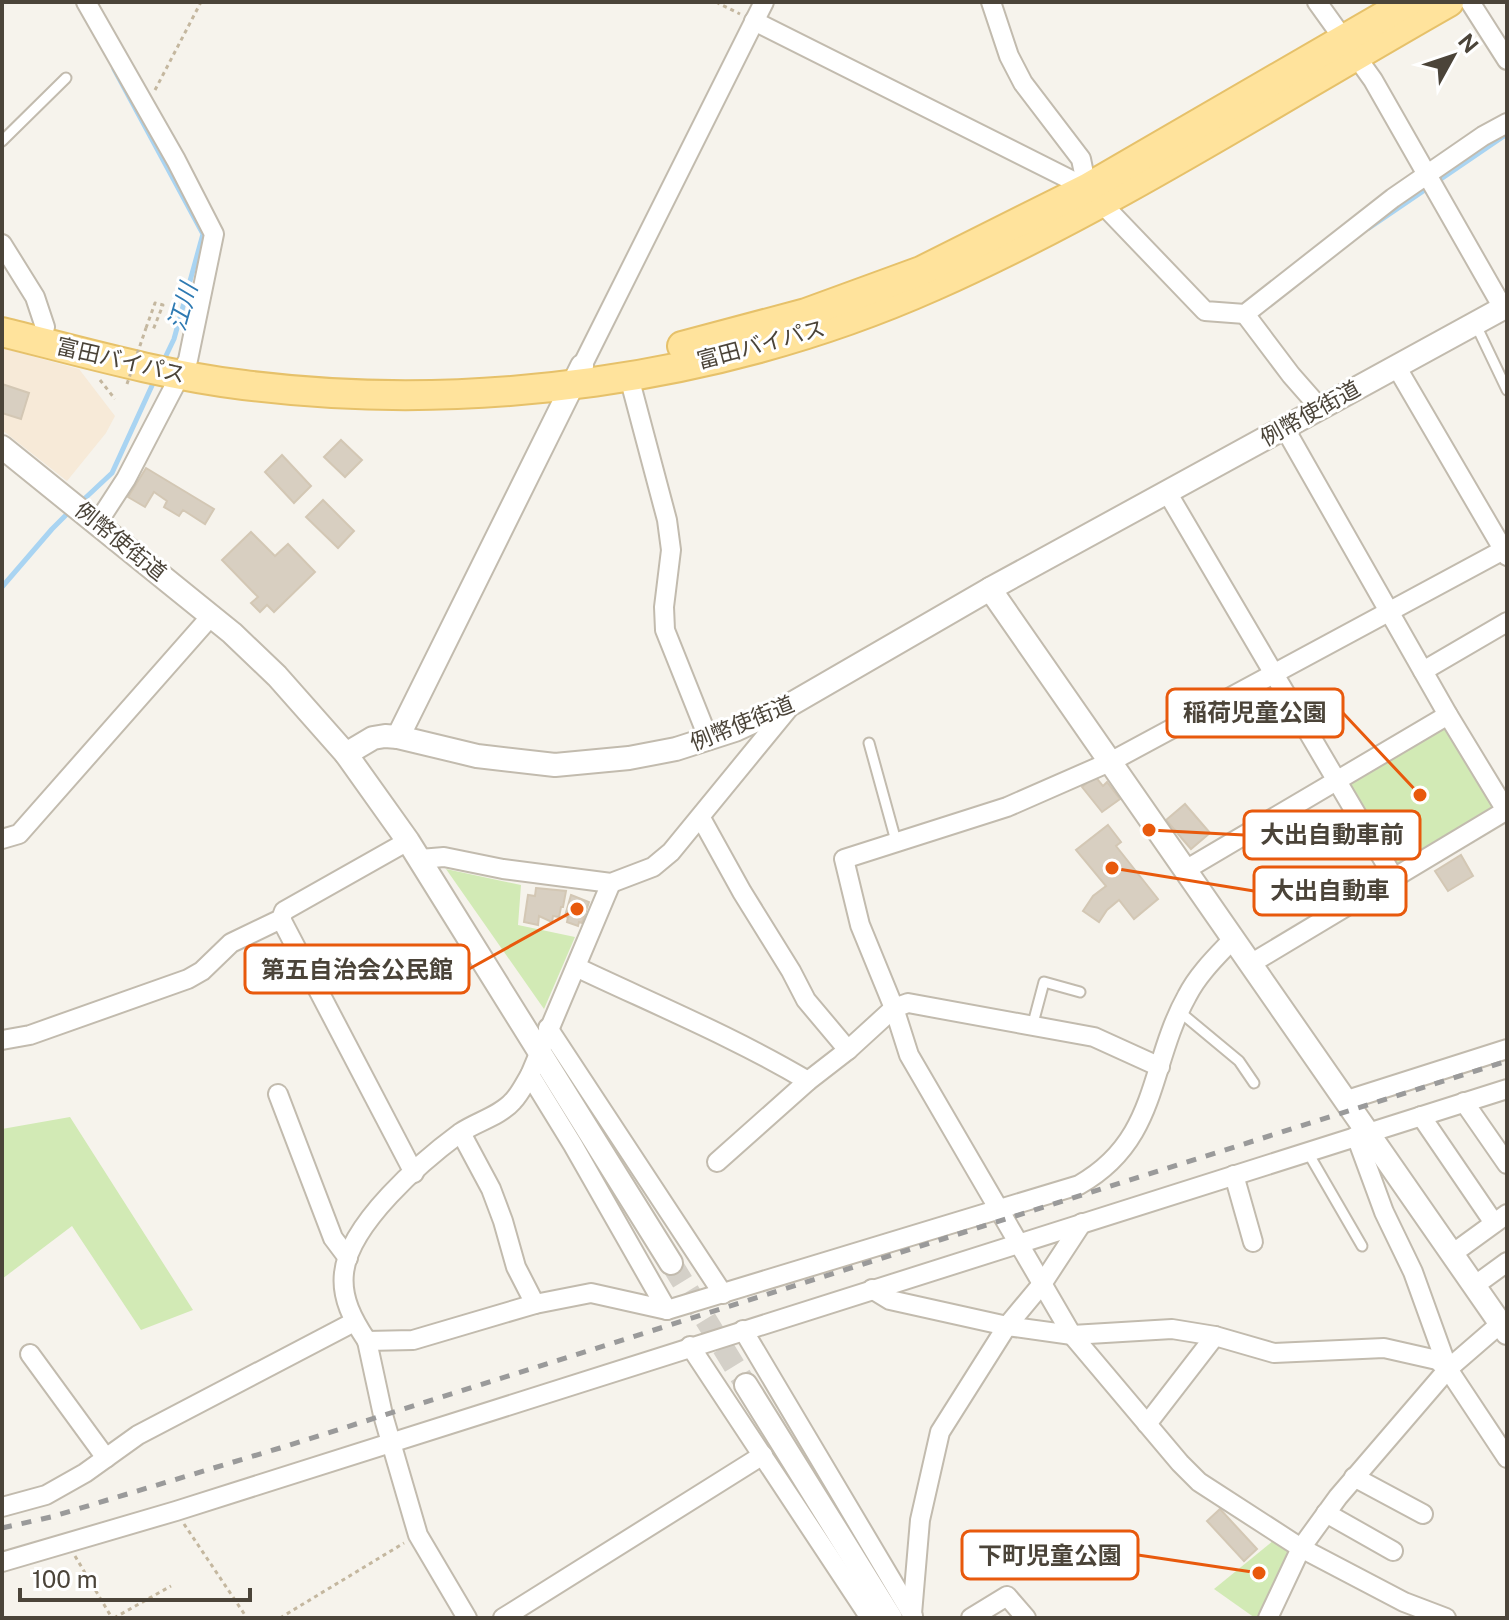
<svg xmlns="http://www.w3.org/2000/svg" width="1509" height="1620" font-family="'Public Sans','Noto Sans JP',sans-serif">
	<style>
		.commercial { fill: #f7ead8 }
		.green { fill: #d2eab5 }
		.lines { fill: none; stroke-linecap: round; stroke-linejoin: round }
		.stream { stroke: #a9d4f2; stroke-width: 5 }
		.building { fill: #d8cfc1; stroke: #d3c7b4; stroke-width: 2 }
		.tertiary-tunnel { stroke: #d4d0c8; stroke-width: 22; stroke-dasharray: 22 11; stroke-linecap: butt }
		.service-casing { stroke: #c2bbae; stroke-width: 13 }
		.minor-casing { stroke: #c2bbae; stroke-width: 22 }
		.tertiary-casing { stroke: #c2bbae; stroke-width: 26 }
		.primary-casing { stroke: #e6c16a; stroke-width: 32 }
		.path { stroke: #c4b79f; stroke-width: 3; stroke-dasharray: 4 4; stroke-linecap: butt }
		.service { stroke: #fff; stroke-width: 9 }
		.minor { stroke: #fff; stroke-width: 18 }
		.tertiary { stroke: #fff; stroke-width: 22 }
		.primary { stroke: #ffe39c; stroke-width: 28 }
		.rail { stroke: #9a9a9a; stroke-width: 5; stroke-dasharray: 10 10; stroke-linecap: butt }
		.path-bridge { stroke: #c4b79f; stroke-width: 3; stroke-dasharray: 4 4; stroke-linecap: butt }
		.labels { text-anchor: middle; stroke-width: 6; stroke-linejoin: round; paint-order: stroke }
		.street-label { font-size: 22px; fill: #4b4439; stroke: #fff }
		.water-label { font-size: 24px; font-style: italic; fill: #2e7ab2; stroke: #fff }
		.leader { fill: none; stroke: #e8590c; stroke-width: 3 }
		.callout-dot { fill: #e8590c; stroke: #fff; stroke-width: 3 }
		.callout { fill: #fff; stroke: #e8590c; stroke-width: 3 }
		.callout-label { font-size: 24px; text-anchor: middle; font-weight: bold; fill: #4b4439 }
	</style>
	<rect width="100%" height="100%" fill="#f6f3ec"/>
	<path class="commercial" d="M2 348 79 369 115 416 106 433 67 481 2 430Z"/>
	<g class="green">
		<path d="M1443 723 1494 809 1396 867 1345 781Z"/>
		<path d="M446 869 521 885 518 925 575 937 544 1009Z"/>
		<path d="M70 1117 193 1310 141 1330 72 1226 2 1279V1129Z"/>
		<path d="M1274 1540 1293 1557 1263 1618H1255L1214 1589Z"/>
	</g>
	<g class="lines">
		<g class="stream">
			<path d="M114 69 203 234 174 339 163 362"/>
			<path d="M1369 228 1507 134"/>
			<path d="M81 502 112 473 155 379"/>
			<path d="M2 587 52 529 70 511"/>
		</g>
	</g>
	<g class="building">
		<path d="M2 384 29 393 21 419 2 413Z"/>
		<path d="M341 440 362 460 345 477 324 457Z"/>
		<path d="M282 455 311 486 294 503 265 472Z"/>
		<path d="M146 468 214 509 205 524 183 510 179 516 164 507 167 501 154 492 145 507 128 497Z"/>
		<path d="M323 500 354 531 338 548 306 517Z"/>
		<path d="M251 532 275 556 288 544 315 572 274 612 267 605 260 612 251 603 258 597 222 560Z"/>
		<path d="M1095 776 1103 786 1107 782 1120 799 1102 812 1082 787Z"/>
		<path d="M1185 804 1210 833 1191 849 1166 820Z"/>
		<path d="M1108 825 1121 842 1116 846 1158 899 1134 919 1119 900 1107 910 1099 922 1083 911 1093 896 1106 886 1076 850Z"/>
		<path d="M1461 855 1473 876 1448 891 1435 871Z"/>
		<path d="M536 888 566 891 563 907H561L559 917 553 916 552 922 539 916 538 925 524 922 528 895 535 896Z"/>
		<path d="M571 895 589 902 582 923 579 922 578 926 567 922 568 917 565 916Z"/>
		<path d="M1220 1509 1257 1549 1244 1561 1207 1521Z"/>
	</g>
	<g class="lines">
		<path class="tertiary-tunnel" d="M671 1263 746 1385"/>
		<defs>
			<g id="service">
				<path d="M2 141 66 78"/>
				<path d="M1475 323 1507 390"/>
				<path d="M869 743 896 841"/>
				<path d="M1180 1012 1239 1061 1254 1083"/>
				<path d="M1032 1027 1044 982 1080 992"/>
				<path d="M1307 1151 1362 1246"/>
			</g>
			<g id="minor">
				<path d="M86 2 176 160 214 234 188 360 126 479 98 522"/>
				<path d="M991 2 1009 56 1023 83 1081 159 1087 188"/>
				<path d="M1317 2 1373 80 1503 308"/>
				<path d="M1470 2 1507 60"/>
				<path d="M754 21 1087 188 1205 311 1245 314 1393 198 1483 136 1507 123"/>
				<path d="M2 244 35 297 45 327"/>
				<path d="M1245 314 1291 375 1320 408"/>
				<path d="M582 366 764 2"/>
				<path d="M1396 366 1507 556"/>
				<path d="M629 377 667 520 671 550 664 607 665 630 709 740"/>
				<path d="M1284 427 1448 715 1507 812"/>
				<path d="M1167 492 1394 878"/>
				<path d="M1423 671 1507 622"/>
				<path d="M701 818 742 892 791 971 806 1000 848 1050 894 1008 908 1003 1094 1037 1160 1067"/>
				<path d="M2 839 19 834 212 615"/>
				<path d="M420 859 444 857 503 869 611 883 653 867 671 852 793 703"/>
				<path d="M1187 869 1448 715"/>
				<path d="M611 883 530 1075C525 1083 520 1094 513 1101 500 1116 476 1122 460 1133 422 1161 349 1224 344 1273 341 1298 353 1320 367 1341L413 1340 535 1304 591 1293 667 1310 1079 1185C1159 1140 1148 1066 1187 996 1198 974 1217 956 1234 938"/>
				<path d="M281 919 414 1173"/>
				<path d="M1252 963 1507 810"/>
				<path d="M576 967C654 1004 734 1037 808 1081"/>
				<path d="M548 1028 723 1294"/>
				<path d="M2 1040 30 1035 188 979 202 971 231 943 281 919 284 911 408 841"/>
				<path d="M530 1075 573 1145 667 1310"/>
				<path d="M278 1094 333 1238 348 1258"/>
				<path d="M1347 1100 1507 1049"/>
				<path d="M1464 1102 1507 1164"/>
				<path d="M1421 1116 1494 1223"/>
				<path d="M461 1133 491 1189 503 1221 516 1267 535 1304"/>
				<path d="M1356 1136 1384 1212 1413 1272 1448 1369 1507 1458"/>
				<path d="M717 1162 808 1081 848 1050"/>
				<path d="M1234 1175 1253 1242"/>
				<path d="M1452 1254 1507 1214"/>
				<path d="M1474 1286 1507 1262"/>
				<path d="M872 1289 890 1300 1007 1326 1072 1335 1172 1329 1215 1336 1274 1353 1384 1348 1437 1360 1448 1369"/>
				<path d="M743 1330 913 1616"/>
				<path d="M367 1341 383 1415 418 1535 467 1618"/>
				<path d="M690 1346 870 1618"/>
				<path d="M30 1354 106 1458"/>
				<path d="M1147 1424 1215 1336"/>
				<path d="M1354 1477 1423 1514"/>
				<path d="M2 1507 46 1495 85 1473 138 1435 354 1322"/>
				<path d="M1326 1513 1393 1551"/>
				<path d="M2 1562 176 1511 1507 1089"/>
				<path d="M912 1614 920 1520 940 1432 1007 1326 1042 1284 1082 1223"/>
				<path d="M503 1618 763 1455"/>
				<path d="M971 1618 1007 1596 1026 1618"/>
				<path d="M1268 1618 1301 1548 1338 1497 1448 1369 1500 1324"/>
				<path d="M1446 1618 1404 1602 1301 1548 1199 1482 1180 1463 1072 1335 909 1055 894 1008 860 925 844 859 1007 807 1112 761 1507 548"/>
			</g>
			<g id="tertiary">
				<path d="M2 447 232 633 277 676 346 754 408 841 671 1263"/>
				<path d="M990 589 1507 1333"/>
				<path d="M398 737 582 366"/>
				<path d="M346 754 373 738 385 736 398 737 477 756 555 765 629 758 676 749 735 730 793 703 990 589 1507 306"/>
				<path d="M746 1385 891 1618"/>
			</g>
			<g id="primary">
				<path d="M2 332C82 352 162 375 244 385 472 414 723 380 934 286 1113 206 1278 99 1449 2"/>
				<path d="M682 346 806 313 921 271 1087 188 1408 2"/>
			</g>
		</defs>
		<use href="#service" class="service-casing"/>
		<use href="#minor" class="minor-casing"/>
		<use href="#tertiary" class="tertiary-casing"/>
		<use href="#primary" class="primary-casing"/>
		<g class="path">
			<path d="M716 2 740 14"/>
			<path d="M155 90 201 2"/>
			<path d="M146 328 155 303 163 305 153 330"/>
			<path d="M100 380 115 399"/>
			<path d="M184 1524 247 1618"/>
			<path d="M75 1556 112 1618"/>
			<path d="M114 1618 171 1586"/>
			<path d="M280 1618 404 1543"/>
		</g>
		<use href="#service" class="service"/>
		<use href="#minor" class="minor"/>
		<use href="#tertiary" class="tertiary"/>
		<use href="#primary" class="primary"/>
		<path class="rail" d="M2 1528 51 1517 280 1448 1507 1061"/>
		<path class="path-bridge" d="M127 384 146 328"/>
	</g>
	<g class="labels">
		<g class="street-label">
			<text transform="translate(761 344) rotate(-15)" y="8">富田バイパス</text>
			<text transform="translate(121 360) rotate(13)" y="8">富田バイパス</text>
			<text transform="translate(1310 413) rotate(-29)" y="8">例幣使街道</text>
			<text transform="translate(121 541) rotate(39)" y="8">例幣使街道</text>
			<text transform="translate(742 723) rotate(-22)" y="8">例幣使街道</text>
		</g>
		<g class="water-label">
			<text transform="translate(183 307) rotate(-74)" y="8">江川</text>
		</g>
	</g>
	<path class="leader" d="M1420 795L1343 713M1149 830L1244 835M1112 868L1254 891M577 909L469 969M1259 1573L1138 1555"/>
	<g class="callout-dot">
		<circle cx="1420" cy="795" r="8"/>
		<circle cx="1149" cy="830" r="8"/>
		<circle cx="1112" cy="868" r="8"/>
		<circle cx="577" cy="909" r="8"/>
		<circle cx="1259" cy="1573" r="8"/>
	</g>
	<g class="callout">
		<rect x="1167" y="689" width="176" height="48" rx="8"/>
		<rect x="1244" y="811" width="176" height="48" rx="8"/>
		<rect x="1254" y="867" width="152" height="48" rx="8"/>
		<rect x="245" y="945" width="224" height="48" rx="8"/>
		<rect x="962" y="1531" width="176" height="48" rx="8"/>
	</g>
	<g class="callout-label">
		<text x="1255" y="721">稲荷児童公園</text>
		<text x="1332" y="843">大出自動車前</text>
		<text x="1330" y="899">大出自動車</text>
		<text x="357" y="978">第五自治会公民館</text>
		<text x="1050" y="1564">下町児童公園</text>
	</g>
	<rect width="1509" height="1620" fill="none" stroke="#4b4439" stroke-width="8"/>
	<g transform="translate(1453 56) rotate(50)" stroke="#ffffff" stroke-width="6" paint-order="stroke">
	<path d="M0-6L14 30L0 20L-14 30Z" fill="#4b4439"/>
	<text y="-12" font-size="22" font-weight="bold" text-anchor="middle" fill="#4b4439">N</text>
	</g>
	<path d="M20 1588v12h230v-12" fill="none" stroke="#4b4439" stroke-width="4"/>
	<text x="32" y="1588" font-size="24" fill="#4b4439" stroke="#ffffff" stroke-width="6" paint-order="stroke">100 m</text>
</svg>
